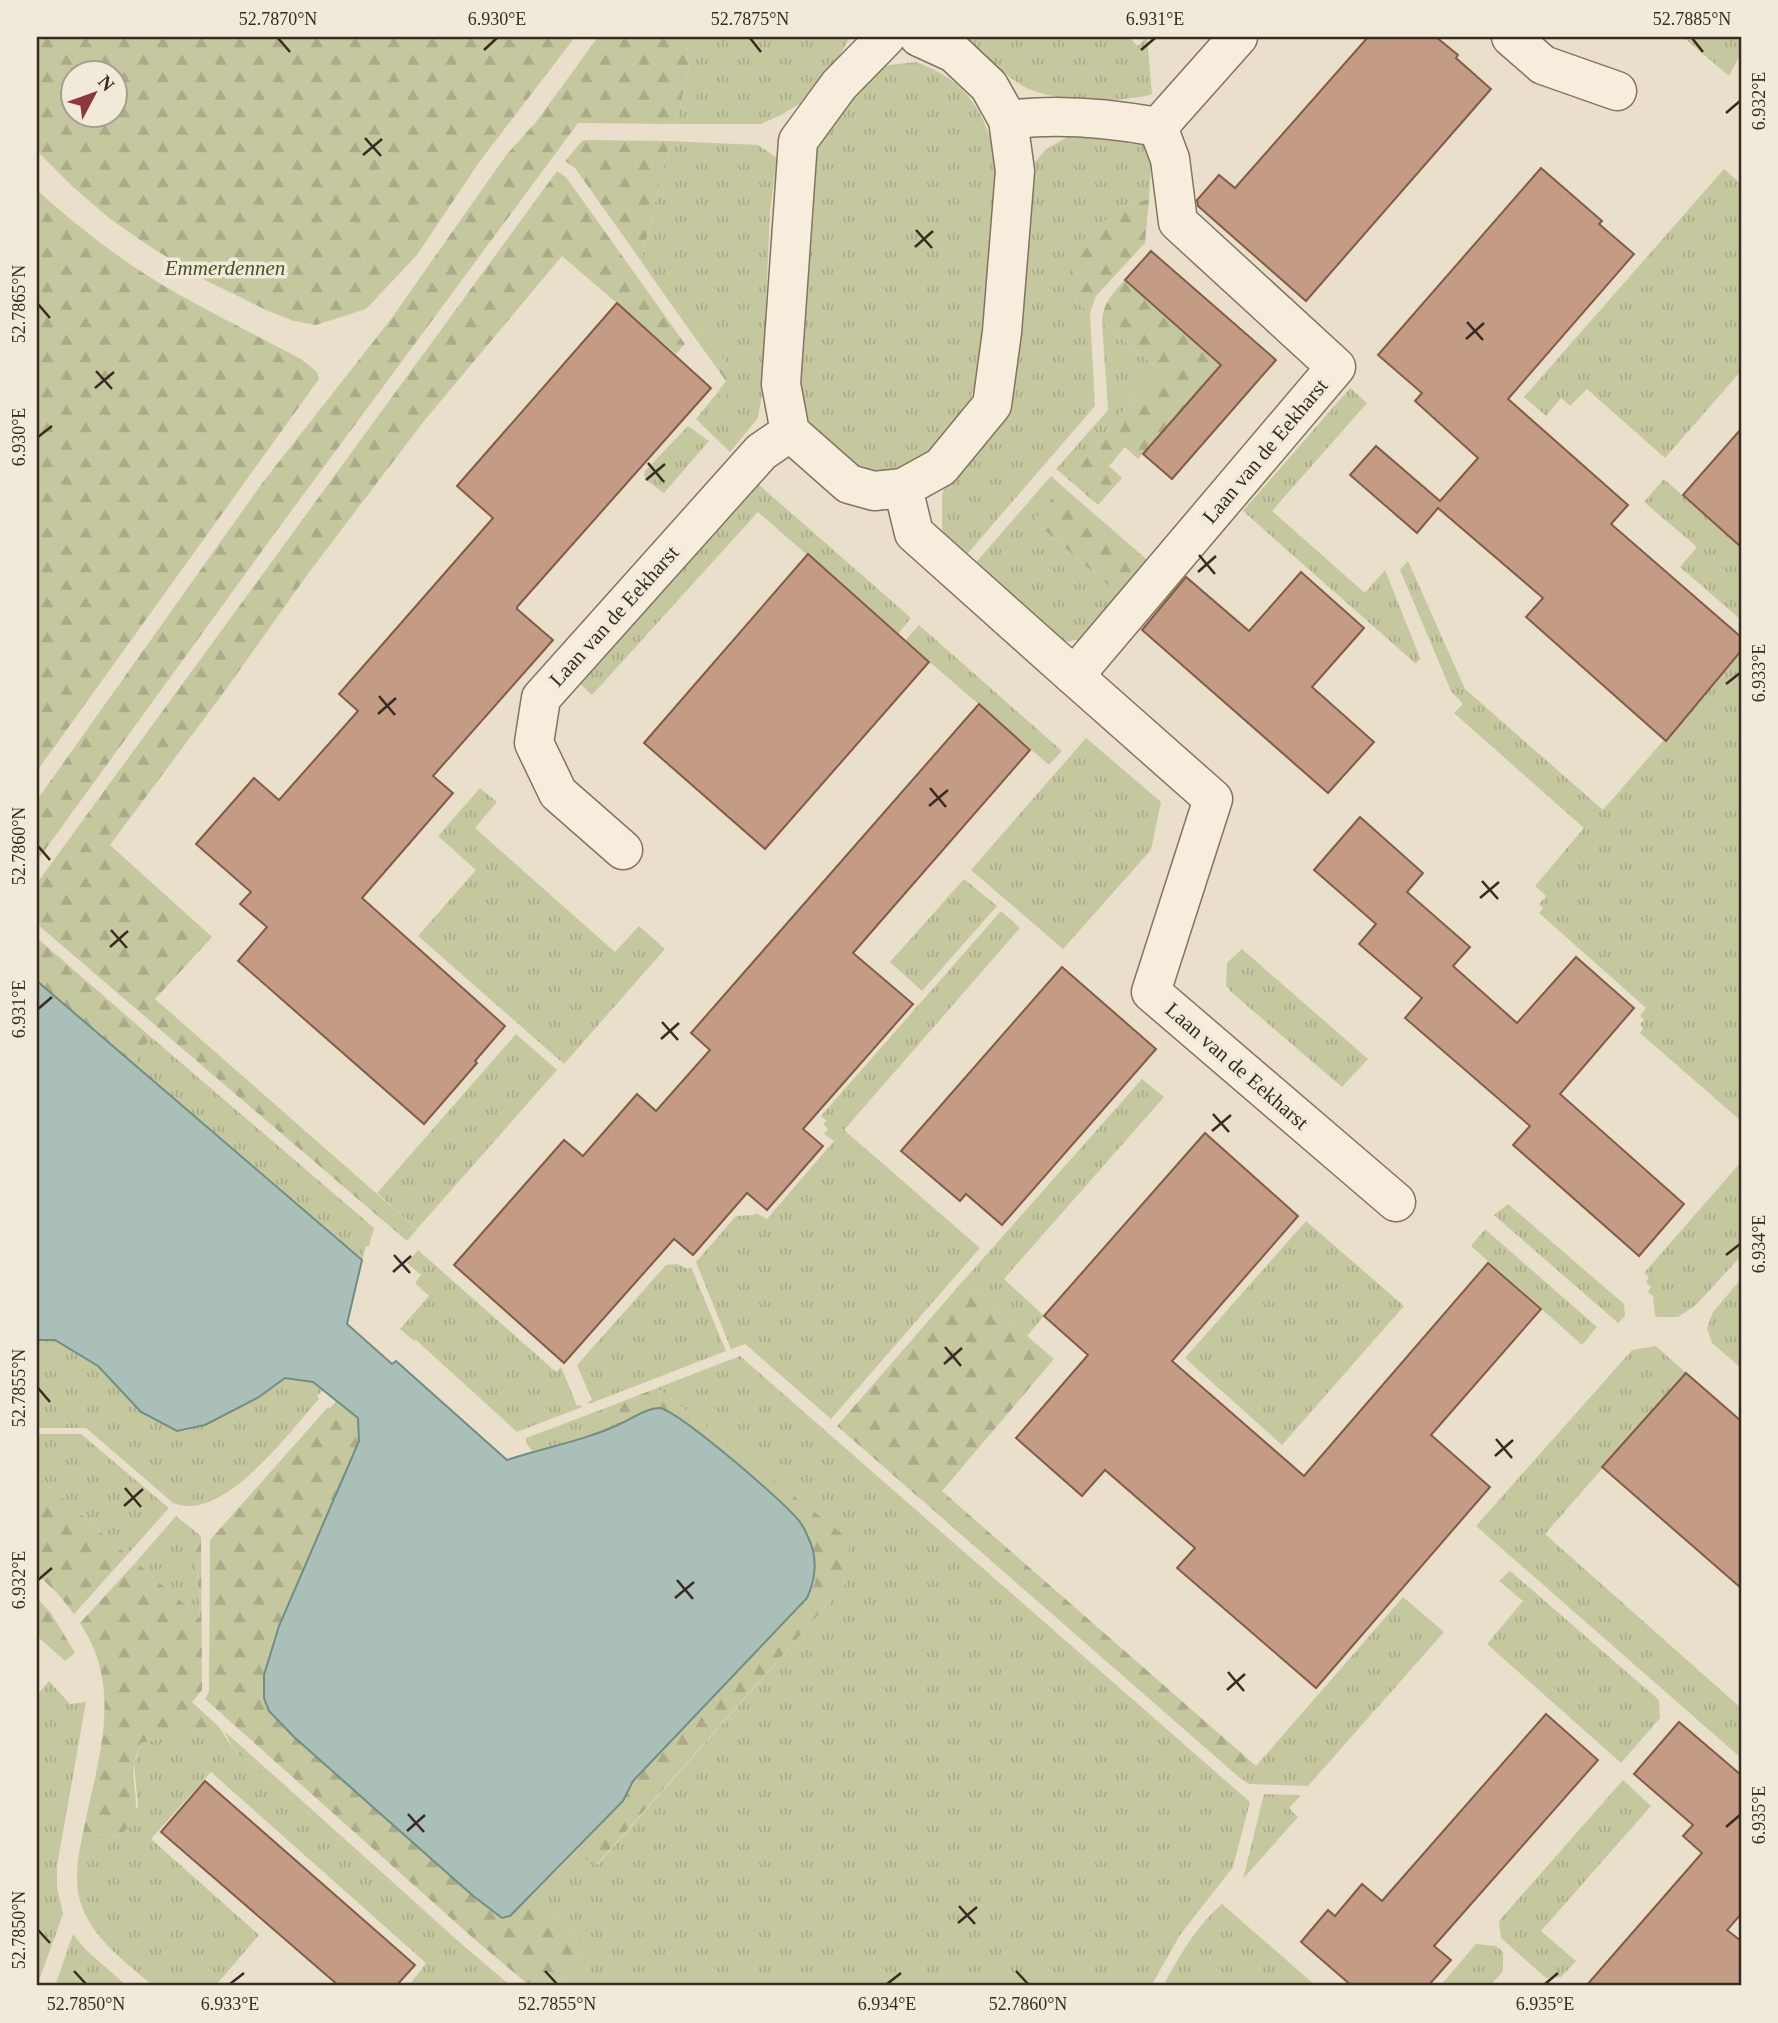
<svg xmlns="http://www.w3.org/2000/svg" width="1778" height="2023" font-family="Georgia,serif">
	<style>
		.grass { fill: url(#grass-tufts) }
		.forest { fill: url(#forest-firs); fill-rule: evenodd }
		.water { fill: #aabfb8; stroke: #718d85; stroke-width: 2 }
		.building { fill: #c49b84; stroke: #825c49; stroke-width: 2 }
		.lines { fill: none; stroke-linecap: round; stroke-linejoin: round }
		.minor-casing { stroke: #857260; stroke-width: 41 }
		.minor { stroke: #f6eddd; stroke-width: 38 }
		.ticks { fill: none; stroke: #372b22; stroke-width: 2.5 }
		.labels { text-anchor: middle; stroke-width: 7; stroke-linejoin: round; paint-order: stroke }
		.park-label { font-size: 21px; font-style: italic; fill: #4a522b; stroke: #f2ead9 }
		.street-label { font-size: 21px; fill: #372b22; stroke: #f2ead9 }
		.neatline { fill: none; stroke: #372b22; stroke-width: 2.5 }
		.ticks-label { font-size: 18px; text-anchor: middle; fill: #372b22 }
	</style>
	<defs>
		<pattern id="grass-tufts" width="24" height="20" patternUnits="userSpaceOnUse" patternTransform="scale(1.75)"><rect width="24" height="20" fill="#c5c89f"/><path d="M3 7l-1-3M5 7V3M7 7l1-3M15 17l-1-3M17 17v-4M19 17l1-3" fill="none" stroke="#aaac89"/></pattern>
		<pattern id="forest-firs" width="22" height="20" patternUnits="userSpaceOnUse" patternTransform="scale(1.75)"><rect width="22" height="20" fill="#c5c89f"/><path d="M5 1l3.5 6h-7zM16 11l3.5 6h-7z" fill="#aaac89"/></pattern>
	</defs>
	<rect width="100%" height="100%" fill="#eadfca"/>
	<g class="grass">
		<path d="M685 37H850L839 57 828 71 799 104 783 114 761 124H676L689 68Z"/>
		<path d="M964 37H1128L1138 46 1147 37 1152 94C1120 104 1046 103 1018 83 999 70 982 52 964 37Z"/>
		<path d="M1683 37H1741V53L1729 76Z"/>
		<path d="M916 62C968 81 987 113 996 165L981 365 970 401 956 423 925 456 897 470 881 473 866 470 843 458 820 437 804 413 796 380 813 155 830 120 874 72 889 65Z"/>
		<path d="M1075 133 1142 142 1152 151 1149 199 1119 208 1074 300 1090 313 1095 406 962 560 949 544 942 529V494L948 479 1011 409 1033 165 1046 149Z"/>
		<path d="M670 141 758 145 777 158 770 212 762 394 758 418 730 452 696 419 717 393 724 399 735 378 712 341 673 307 641 261Z"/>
		<path d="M1724 169 1741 184V371L1665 458 1587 389 1570 406 1561 398 1546 416 1524 397Z"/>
		<path d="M1102 323 1158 368 1068 479 1056 469 1108 410Z"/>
		<path d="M1350 388 1367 403 1272 511 1365 593 1385 570 1420 658 1416 664 1243 511Z"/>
		<path d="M688 426 709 441 664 493 647 481 644 475 645 471Z"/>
		<path d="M1051 476 1062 486 1034 521 1124 599 1088 638 1065 642 1055 639 971 568Z"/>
		<path d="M1664 479 1741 547V620L1680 567 1697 547 1644 502Z"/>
		<path d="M757 483 911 618 898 634 758 512 592 695 576 680Z"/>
		<path d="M1408 561 1465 689 1603 810 1741 651V1121L1640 1033 1643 1028 1640 1024 1644 1020 1640 1016 1646 1008 1539 913 1543 908 1539 904 1546 896 1535 886 1584 828 1454 713 1463 704 1451 691 1400 570Z"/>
		<path d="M919 625 1062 751 1049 765 918 652 886 662Z"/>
		<path d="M1086 738 1161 802 1151 850 1063 949 971 870Z"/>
		<path d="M480 788 497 802 475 828 615 952 639 926 665 949 564 1064 418 936 476 870 438 836Z"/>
		<path d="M964 879 997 906 922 991 890 962Z"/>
		<path d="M1001 911 1020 928 844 1130 980 1248 831 1419 745 1344 731 1349 696 1262 736 1216 754 1215 756 1213 767 1219 834 1141 824 1134 828 1129 823 1124 827 1121 821 1116Z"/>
		<path d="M1242 949 1368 1059 1342 1087 1231 992 1226 985 1227 963Z"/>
		<path d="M516 1034 557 1070 417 1229 377 1193Z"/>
		<path d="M151 1037 374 1228 369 1246H366L362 1260 133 1064Z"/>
		<path d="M1142 1079 1164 1097 1004 1279 1044 1316 1027 1336 963 1281Z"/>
		<path d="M1741 1162V1256L1696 1305 1678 1317H1658L1655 1316 1653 1296 1648 1292 1651 1287 1646 1282 1649 1277 1644 1273Z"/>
		<path d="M1508 1204 1624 1304 1625 1316 1618 1323 1494 1215Z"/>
		<path d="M1306 1221 1404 1306 1282 1445 1185 1358Z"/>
		<path d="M1485 1229 1597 1327 1582 1345 1471 1246Z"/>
		<path d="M418 1250 556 1372 561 1367 577 1406 581 1405 582 1407 517 1432 416 1340 414 1341 400 1329 429 1296 415 1283 421 1275 407 1263Z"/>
		<path d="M677 1264 688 1269 691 1267 726 1351 589 1404 588 1402 592 1400 577 1365 666 1265Z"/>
		<path d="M1741 1279V1368L1712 1343 1707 1328 1713 1312Z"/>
		<path d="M37 1340H55L73 1350 98 1366 141 1412 185 1431 205 1425 259 1397 285 1378 313 1382 323 1390 317 1396 319 1399C290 1431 223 1524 173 1503L86 1428H37Z"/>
		<path d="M1656 1346 1686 1373 1545 1534 1741 1708V1758L1476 1526 1632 1350Z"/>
		<path d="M740 1356 1250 1802 1233 1867 1180 1935 1151 1986H560L592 1945 532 1895 573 1854 598 1864 844 1586 849 1540 657 1388Z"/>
		<path d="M616 1404 624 1422 597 1434 532 1451 526 1443V1438Z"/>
		<path d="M37 1434H81L169 1508 127 1555 37 1476Z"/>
		<path d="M176 1516 201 1536 195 1542 200 1619 136 1562Z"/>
		<path d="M1510 1571 1659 1700 1660 1718 1621 1763 1487 1644 1523 1601 1499 1581Z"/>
		<path d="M1403 1597 1444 1632 1308 1786 1249 1784 1241 1779 1256 1766Z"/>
		<path d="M49 1681 70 1704 86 1702 57 1866V1887L63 1914 37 1986V1695Z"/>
		<path d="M219 1727 234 1750 511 1986H412L410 1984 426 1963 211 1772 151 1839 259 1935 215 1986H153C119 1956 76 1927 77 1877 77 1862 80 1847 83 1833L119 1836 138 1806 134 1764 141 1743Z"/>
		<path d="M1623 1780 1651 1806 1541 1931 1576 1961 1561 1977 1546 1978 1501 1938 1499 1921Z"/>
		<path d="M1264 1794 1301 1795 1289 1808 1298 1817 1243 1879Z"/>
		<path d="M1222 1904 1316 1986H1163C1179 1957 1196 1926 1222 1904Z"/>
		<path d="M73 1934 86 1950 127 1986H55Z"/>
		<path d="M1476 1944 1496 1946 1503 1952V1971L1490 1986H1440Z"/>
	</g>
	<g class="forest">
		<path d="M37 37H575L480 161 417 255 366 309 316 325 294 321 268 311 201 278 149 246 109 218 72 186 37 151ZM74 74H116V116H74Z"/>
		<path d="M598 37H685L689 68 676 124 578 123 275 533 37 861V800L263 482 391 319 507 154 536 122Z"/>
		<path d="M583 140 670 141 641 261 575 168 565 161Z"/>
		<path d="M557 171 566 177 685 344 676 354 562 256 424 421 310 571 224 692 110 845 212 937 155 999 417 1229 407 1241 37 924V883Z"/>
		<path d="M37 190C80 229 128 266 178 294 219 317 260 337 301 359L317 372 319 379 37 771Z"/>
		<path d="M1149 199 1145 243 1096 296 1090 313 1074 300 1070 270 1085 237 1119 208Z"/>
		<path d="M1125 280 1221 364 1138 459 1125 447 1109 466 1122 478 1098 505 1068 479 1158 368 1102 323C1103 303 1112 294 1125 280Z"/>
		<path d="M673 307 712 341 735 378 724 400 717 393 726 381Z"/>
		<path d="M1062 486 1153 565 1124 599 1034 521Z"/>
		<path d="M37 938 151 1037 133 1064 37 981Z"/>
		<path d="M963 1281 1054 1359 942 1491 1256 1766 1241 1779 837 1426Z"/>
		<path d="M657 1388 850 1540 844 1586 597 1864 573 1854 623 1801 632 1781 807 1598 815 1582 745 1471 673 1413 650 1410 624 1422 616 1404Z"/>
		<path d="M337 1400 359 1418V1441L279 1626 264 1675 294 1737 472 1895 502 1917 510 1916 532 1895 592 1945 560 1986H530L473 1938 205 1699 209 1692 210 1540 328 1407 330 1408Z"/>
		<path d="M37 1476 127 1555 74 1614 59 1595 37 1574Z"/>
		<path d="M201 1536 202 1690 192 1702 219 1727 141 1743C139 1749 135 1757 134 1764 131 1793 147 1814 119 1836L83 1833C97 1760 125 1690 80 1623L136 1562 200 1618 195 1542Z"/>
		<path d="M37 1598 51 1613 75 1653 65 1661 37 1636Z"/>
		<path d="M224 1731 231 1737 465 1947 234 1750Z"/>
	</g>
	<path class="water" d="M37 981 362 1260 347 1324 392 1364 396 1361 507 1460C546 1447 588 1440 624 1422 635 1417 647 1408 659 1408 678 1410 787 1504 800 1522 803 1526 806 1532 808 1537 818 1557 816 1579 807 1598L633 1781 623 1801 510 1916 502 1918 472 1895 294 1737 269 1711 264 1698V1675L279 1626 359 1441 358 1418 313 1382 285 1378 259 1397 205 1425 177 1431 141 1412 98 1366 55 1340H37Z"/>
	<g class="building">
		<path d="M1368 37H1436L1458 55 1456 58 1491 89 1306 301 1198 206 1197 200 1219 175 1235 188Z"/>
		<path d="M1541 168 1602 221 1599 224 1634 254 1508 399 1628 505 1611 524 1741 637V651L1666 741 1526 617 1543 598 1438 508 1417 533 1350 475 1376 446 1440 501 1478 458 1415 401 1422 393 1378 355Z"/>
		<path d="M1151 251 1276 360 1172 479 1143 454 1221 365 1125 280Z"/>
		<path d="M617 303 711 388 517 607V609L553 640 433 776 453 793 362 898 505 1026 475 1061 477 1063 424 1124 238 961 267 927 240 904 251 892 196 844 254 778 279 800 358 711 339 694 493 518 457 486Z"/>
		<path d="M1741 429V547L1683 495Z"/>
		<path d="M808 554 929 662 765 849 644 743Z"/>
		<path d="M1301 572 1364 628 1312 687 1374 742 1328 793 1142 630 1186 577 1249 631Z"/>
		<path d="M979 704 1030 750 853 953 913 1004 803 1129 823 1146 767 1210 747 1193 693 1255 674 1239 564 1363 454 1265 564 1140 583 1156 637 1094 656 1111 710 1050 691 1033Z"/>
		<path d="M1360 817 1423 873 1407 892 1470 947 1453 966 1517 1023 1576 957 1634 1008 1560 1094 1684 1204 1639 1256 1513 1145 1530 1126 1405 1018 1422 998 1359 944 1376 924 1314 870Z"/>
		<path d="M1062 967 1156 1049 1002 1225 966 1194 960 1201 901 1151Z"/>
		<path d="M1205 1133 1298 1216 1172 1361 1304 1476 1488 1263 1541 1309 1431 1435 1490 1487 1316 1688 1177 1568 1195 1548 1105 1470 1082 1496 1016 1438 1088 1355 1044 1316Z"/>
		<path d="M1686 1373 1741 1421V1588L1602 1467Z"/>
		<path d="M1546 1714 1598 1760 1434 1946 1451 1960 1428 1986H1352L1301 1942 1328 1910 1335 1916 1362 1884 1382 1901Z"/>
		<path d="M1679 1722 1741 1775V1914L1727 1930 1741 1941V1986H1586L1702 1853 1683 1836 1693 1825 1634 1774Z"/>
		<path d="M205 1781 415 1965 396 1986H339L161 1832Z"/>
	</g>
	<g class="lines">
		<defs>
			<g id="minor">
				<path d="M886 37 839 85 798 141 781 384 790 432 849 484 874 491 903 488 941 467 992 405 1002 332 1015 171 1008 120 989 86 954 53 919 37"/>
				<path d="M1238 37 1158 127 1170 159 1178 222 1336 367 1074 676 1213 799 1151 992 1396 1202"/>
				<path d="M1511 37 1543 65 1617 91"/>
				<path d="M1008 120C1058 113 1108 118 1158 127"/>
				<path d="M903 488 914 533 1074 676"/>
				<path d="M623 850 558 793 534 743 541 698 761 452 790 432"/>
			</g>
		</defs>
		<use href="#minor" class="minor-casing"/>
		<use href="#minor" class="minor"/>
	</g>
	<path class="ticks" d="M278 38 290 52M750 38 761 52M1692 38 1703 52M484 50 497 38M1141 50 1155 38M1726 113 1740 101M365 138 381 156M363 155 382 139M916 230 932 248M915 247 933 231M38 304 50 318M1467 322 1483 340M1466 339 1484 323M96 371 112 389M95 388 114 372M38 437 52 426M648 463 664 482M646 480 665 464M1199 555 1215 574M1198 572 1216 556M1726 684 1740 673M379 696 395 715M378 714 396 698M930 788 946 807M929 806 948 790M38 846 50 860M1482 881 1498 899M1480 898 1499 882M111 930 127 948M110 947 128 931M38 1009 52 997M662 1022 678 1040M661 1039 679 1023M1213 1114 1229 1132M1212 1131 1231 1115M394 1255 410 1273M1726 1255 1740 1244M393 1272 411 1256M945 1347 961 1366M944 1364 962 1348M38 1388 50 1402M1496 1439 1512 1458M1495 1456 1513 1440M125 1488 141 1507M124 1506 143 1489M38 1580 52 1568M677 1580 693 1599M675 1598 694 1582M1228 1672 1244 1691M1227 1690 1245 1674M408 1814 424 1832M1726 1827 1740 1815M407 1831 425 1815M959 1906 975 1924M958 1923 977 1907M38 1930 50 1943M74 1971 86 1984M545 1971 557 1984M1016 1971 1028 1984M230 1984 244 1973M887 1984 901 1973M1545 1984 1558 1973"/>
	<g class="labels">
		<g class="park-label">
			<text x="225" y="275">Emmerdennen</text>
		</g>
		<g class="street-label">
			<text transform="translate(1265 451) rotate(-50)" y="7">Laan van de Eekharst</text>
			<text transform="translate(614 616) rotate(-48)" y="7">Laan van de Eekharst</text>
			<text transform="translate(1237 1066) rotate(41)" y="7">Laan van de Eekharst</text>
		</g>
	</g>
	<rect width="1778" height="2023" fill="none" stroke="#f2ead9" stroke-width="77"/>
	<g transform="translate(94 94) rotate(49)"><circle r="33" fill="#f2ead9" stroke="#a79e90" stroke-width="2"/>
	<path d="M0-5L12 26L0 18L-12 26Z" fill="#8e373d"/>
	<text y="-10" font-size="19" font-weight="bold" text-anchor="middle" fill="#372b22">N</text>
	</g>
	<rect x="38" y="38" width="1702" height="1946" class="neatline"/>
	<g class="ticks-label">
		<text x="278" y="25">52.7870°N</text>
		<text x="497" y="25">6.930°E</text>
		<text x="750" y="25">52.7875°N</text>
		<text x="1155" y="25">6.931°E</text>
		<text x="1692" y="25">52.7885°N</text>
		<text transform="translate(1759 101) rotate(-90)" y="6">6.932°E</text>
		<text transform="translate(19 304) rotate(-90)" y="6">52.7865°N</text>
		<text transform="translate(19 437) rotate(-90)" y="6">6.930°E</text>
		<text transform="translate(1759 673) rotate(-90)" y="6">6.933°E</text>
		<text transform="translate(19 846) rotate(-90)" y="6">52.7860°N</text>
		<text transform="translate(19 1009) rotate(-90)" y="6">6.931°E</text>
		<text transform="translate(1759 1244) rotate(-90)" y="6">6.934°E</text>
		<text transform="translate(19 1388) rotate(-90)" y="6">52.7855°N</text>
		<text transform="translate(19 1580) rotate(-90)" y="6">6.932°E</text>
		<text transform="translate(1759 1815) rotate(-90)" y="6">6.935°E</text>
		<text transform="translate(19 1930) rotate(-90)" y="6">52.7850°N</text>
		<text x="86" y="2010">52.7850°N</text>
		<text x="230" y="2010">6.933°E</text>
		<text x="557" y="2010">52.7855°N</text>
		<text x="887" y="2010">6.934°E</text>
		<text x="1028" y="2010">52.7860°N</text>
		<text x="1545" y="2010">6.935°E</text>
	</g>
</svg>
